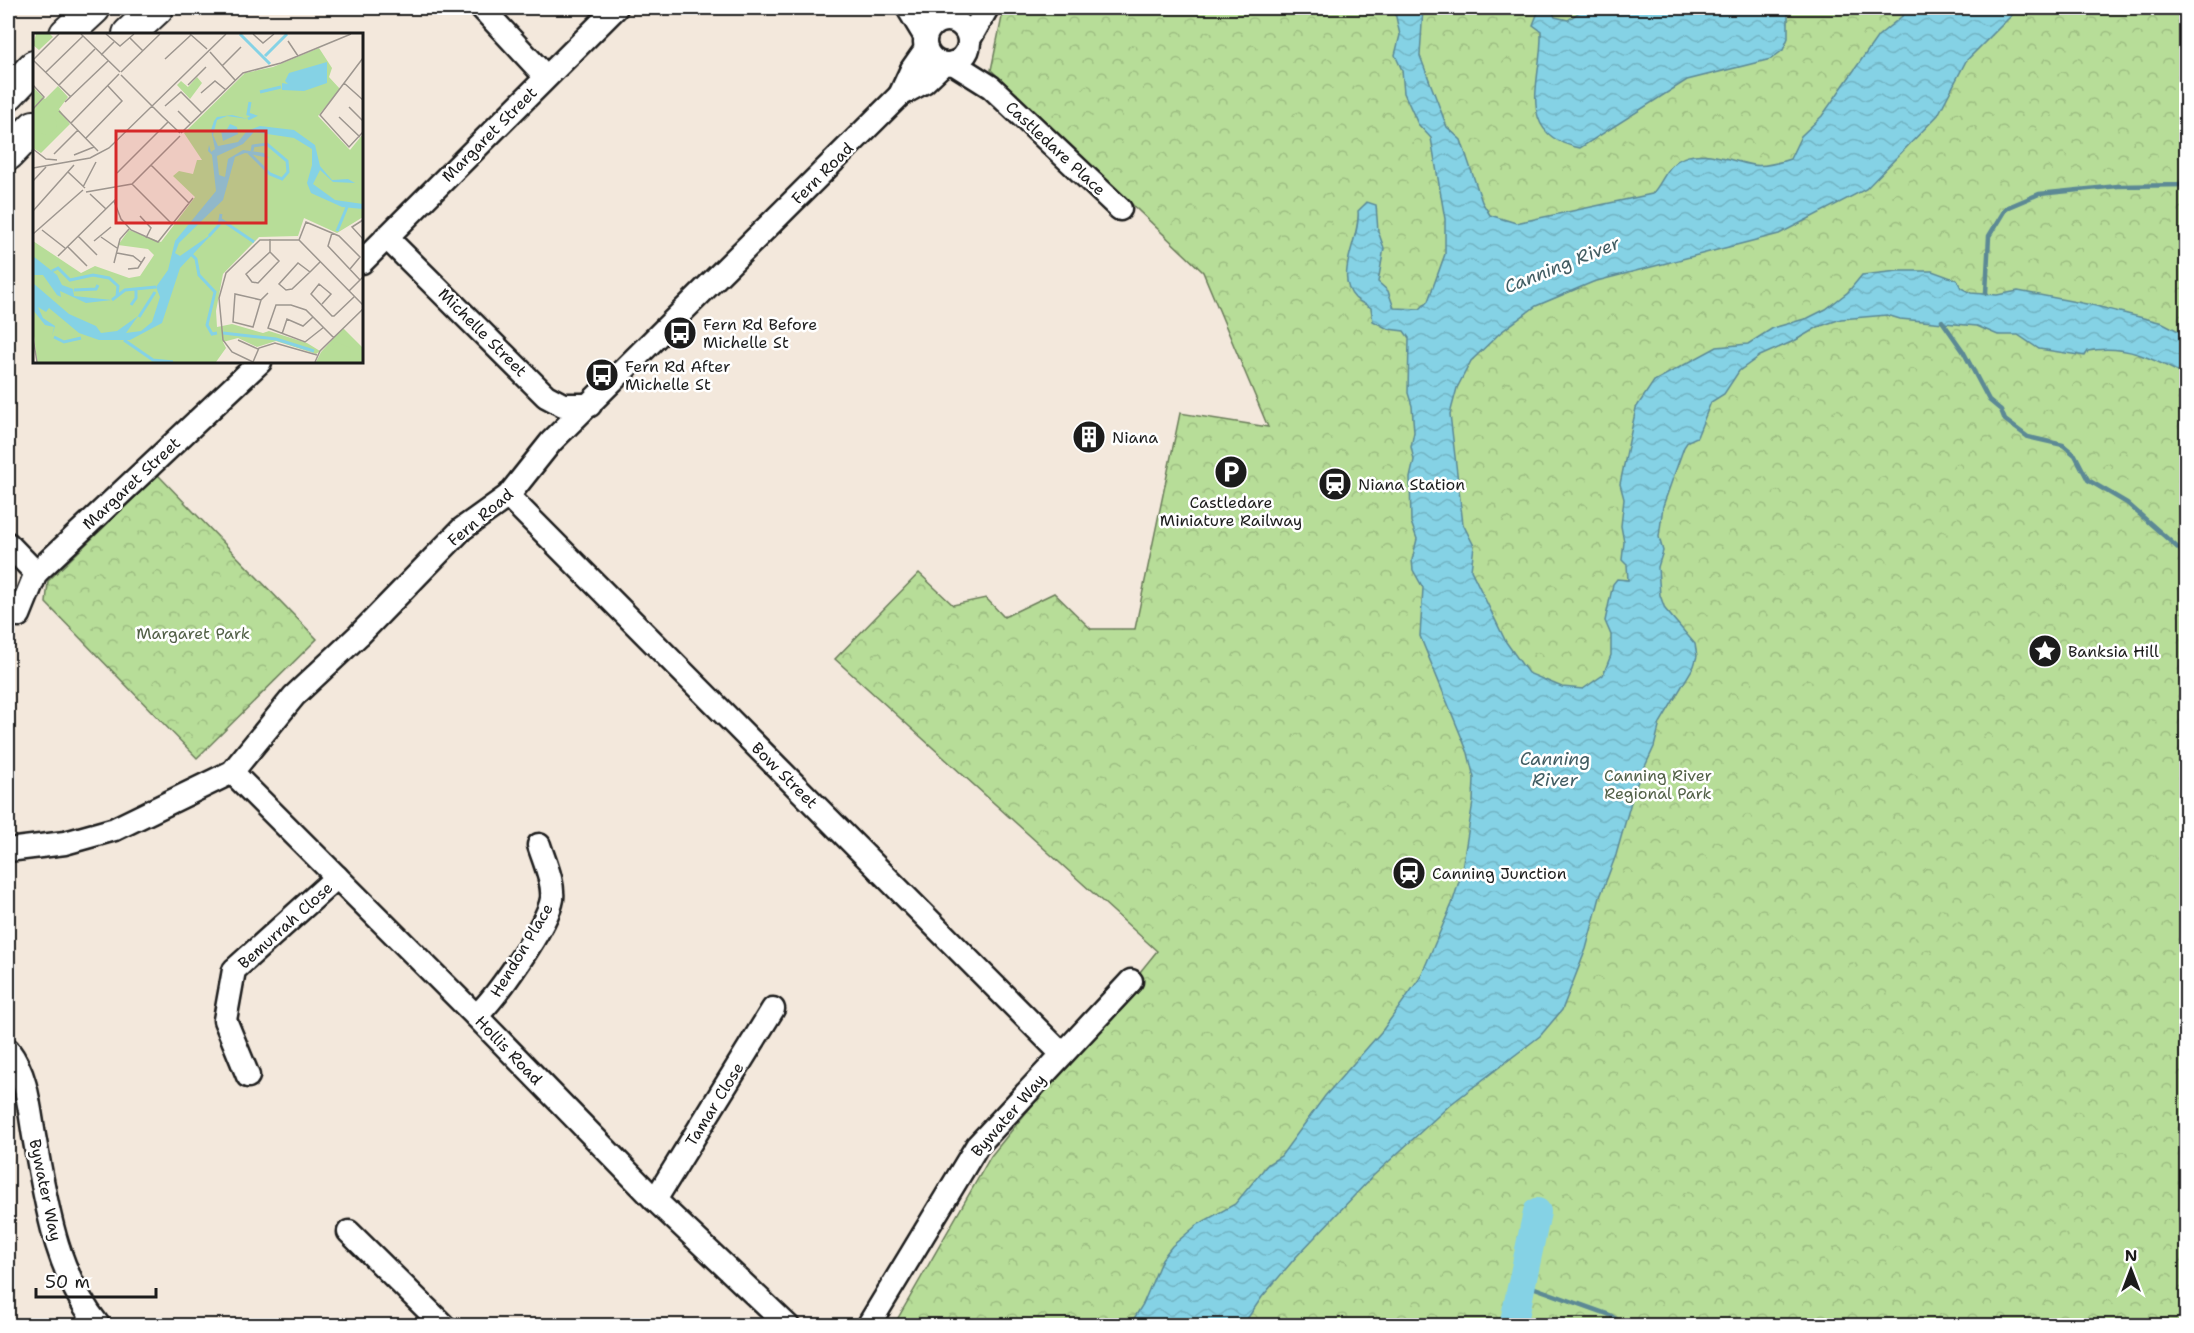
<svg xmlns="http://www.w3.org/2000/svg" width="2194" height="1333" font-family="'Shantell Sans',sans-serif">
	<style>
		.park { fill: url(#park-crowns); stroke: #6a7c5a; stroke-width: 1.5 }
		.water { fill: url(#water-waves); stroke: #5b8995; stroke-width: 1.5 }
		.lines { fill: none; stroke-linecap: round; stroke-linejoin: round }
		.stream { stroke: #5b8995; stroke-width: 4.5 }
		.river { stroke: #85d2e5; stroke-width: 28 }
		.minor-casing { stroke: #1c1c1c; stroke-width: 27 }
		.highway-casing { stroke: #1c1c1c; stroke-width: 36 }
		.minor { stroke: #fff; stroke-width: 22 }
		.highway { stroke: #fff; stroke-width: 32 }
		.labels { text-anchor: middle; stroke-width: 5; stroke-linejoin: round; paint-order: stroke }
		.street-label { font-size: 16px; fill: #1c1c1c; stroke: #fff }
		.poi-label { font-size: 16px; fill: #1c1c1c; stroke: #fff; text-anchor: start }
		.park-label { font-size: 16px; fill: #526047; stroke: #fff }
		.water-label { font-size: 18px; font-style: italic; fill: #415c62; stroke: #fff }
		.inset-river { fill: none; stroke: #85d2e5; stroke-width: 3 }
		.inset-road { fill: none; stroke: #9d968f; stroke-width: 1.5 }
		.view { fill: #d62828; fill-opacity: 0.15; stroke: #d62828; stroke-width: 3 }
		.inset-edge { fill: none; stroke: #1c1c1c; stroke-width: 3 }
	</style>
	<defs>
		<pattern id="park-crowns" width="20" height="18" patternUnits="userSpaceOnUse" patternTransform="scale(1.5)"><rect width="20" height="18" fill="#b7dd98"/><path d="M2 6a3 3 0 1 1 6 0M12 15a3 3 0 1 1 6 0" fill="none" stroke="#9dbd82"/></pattern>
		<pattern id="water-waves" width="16" height="10" patternUnits="userSpaceOnUse" patternTransform="scale(1.5)"><rect width="16" height="10" fill="#85d2e5"/><path d="M0 5q4-4 8 0t8 0" fill="none" stroke="#72b4c4"/></pattern>
	</defs>
	<rect width="100%" height="100%" fill="#f3e8dc"/>
	<filter id="ink" filterUnits="userSpaceOnUse"><feTurbulence type="fractalNoise" baseFrequency=".0167" numOctaves="2"/><feDisplacementMap in="SourceGraphic" scale="12" xChannelSelector="R" yChannelSelector="G"/><feConvolveMatrix kernelMatrix="1 2 1 2 8 2 1 2 1" color-interpolation-filters="sRGB"/></filter>
	<g filter="url(#ink)">
		<g class="park">
			<path d="M1011 8H2186V1325H894L991 1156 1157 951 835 659 919 573 953 605 986 598 1004 617 1054 593 1091 629H1135L1180 413 1268 427 1203 272 991 70 1002 17Z"/>
			<path d="M158 475 317 639 197 758 46 603 48 581Z"/>
		</g>
		<g class="water">
			<path d="M1394 8H1423L1420 56 1447 127 1461 140 1482 202 1490 215 1516 223 1652 194C1662 184 1665 169 1677 161 1700 146 1729 161 1753 165 1765 167 1778 163 1790 159L1801 136 1822 116 1878 36 1912 8H2019L1966 61 1938 115 1866 189 1779 234 1593 282 1536 306 1501 332 1471 361 1457 388 1450 414 1463 524 1474 546 1471 570 1506 642 1528 673 1562 687 1583 689 1603 675 1611 655V635L1605 621 1613 584 1617 579 1628 580 1627 565 1622 560 1624 542 1621 526 1624 499 1620 484 1636 408 1654 381 1717 347 1748 344 1773 328 1808 318 1826 309 1848 292 1862 275 1898 271H1932L1957 280 1961 288 1971 293 1997 295 2018 291 2092 305 2163 323 2186 335V376C2154 359 2126 344 2088 351L2085 356 2039 349 2018 335H1998L1977 326 1900 319 1887 315 1841 319 1818 327 1796 340 1760 356 1739 371 1724 394 1711 402 1697 437 1688 441 1684 447 1663 506 1659 537 1663 551 1658 567 1660 595 1665 609 1695 644 1697 656 1694 666 1660 723 1654 747 1635 788 1616 855 1600 897 1586 949 1562 1010 1540 1036 1451 1104 1373 1176 1296 1257 1262 1297 1243 1325H1130L1143 1304 1162 1259 1172 1246 1197 1225 1235 1204 1268 1164 1281 1156 1325 1096 1382 1031 1420 978 1452 904 1461 875 1473 802 1474 778 1468 753 1420 636 1423 588 1413 570 1412 560 1417 539 1411 522 1410 478 1414 460 1411 447 1414 432 1412 406 1408 393 1409 338 1404 331 1388 329 1373 321 1371 308C1366 304 1359 302 1355 298 1333 275 1361 238 1358 211L1367 202 1376 205 1378 231 1384 248 1378 282 1388 291 1394 308 1420 309 1428 301 1445 254V219L1431 138 1418 124 1404 93 1402 70 1395 55 1400 35Z"/>
			<path d="M1535 8H1551L1555 17 1568 20 1585 8H1788V38L1783 50 1771 59 1687 80 1580 148C1512 135 1543 78 1541 31L1533 25 1538 12Z"/>
		</g>
		<g class="lines">
			<g class="stream">
				<path d="M1986 293 1989 236 2006 208 2039 194 2118 186 2186 185"/>
				<path d="M1942 321 1963 351 1989 400 2001 410 2005 420 2028 437 2063 445 2075 455 2088 480 2127 503 2186 555"/>
				<path d="M1521 1283 1610 1315 1626 1326"/>
			</g>
			<path class="river" d="M1513 1326 1537 1212"/>
			<defs>
				<g id="minor">
					<path d="M482 8 546 77"/>
					<path d="M908 8 925 36"/>
					<circle cx="947" cy="42" r="22"/>
					<path d="M970 38 987 8"/>
					<path d="M953 63 991 87 1120 209"/>
					<path d="M900 95 912 69 926 49"/>
					<path d="M386 237 546 396 563 405H590"/>
					<path d="M362 262 616 8"/>
					<path d="M508 496 1062 1054"/>
					<path d="M8 544 36 573"/>
					<path d="M19 615 36 573 260 362"/>
					<path d="M232 772 476 1016 655 1200 788 1326"/>
					<path d="M8 850 65 843 115 829 232 772 294 696 359 635 462 529 508 496 551 442 900 95 924 82 943 64"/>
					<path d="M476 1016C496 998 548 924 552 899 554 882 544 861 539 845"/>
					<path d="M8 1050C27 1075 29 1106 34 1136 46 1202 55 1272 99 1326"/>
					<path d="M248 1076 225 1020 234 970 337 877"/>
					<path d="M655 1200 773 1009"/>
					<path d="M349 1232 444 1326"/>
					<path d="M868 1326 977 1146 1131 981"/>
				</g>
				<g id="highway">
					<path d="M66 34 94 8"/>
					<path d="M129 34 157 8"/>
					<path d="M8 94 34 67"/>
					<path d="M8 154 34 127"/>
				</g>
			</defs>
			<use href="#minor" class="minor-casing"/>
			<use href="#highway" class="highway-casing"/>
			<use href="#minor" class="minor"/>
			<use href="#highway" class="highway"/>
		</g>
	</g>
	<defs>
		<symbol id="bus-disc" viewBox="-11 -11 22 22"><circle r="9.5" fill="#1c1c1c" stroke="#fff"/><path d="M-5-6H5V4H4V6H2V4H-2V6H-4V4H-5ZM-3.5-4V0h7V-4ZM-3.5 1.2v1.5H-2V1.2ZM2 1.2v1.5H3.5V1.2Z" fill="#fff"/></symbol>
		<symbol id="building-disc" viewBox="-11 -11 22 22"><circle r="9.5" fill="#1c1c1c" stroke="#fff"/><path d="M-4-6H4V6H1V3H-1V6H-4ZM-2.5-4.3h1.7v1.8h-1.7ZM.8-4.3h1.7v1.8H.8ZM-2.5-1h1.7V.8h-1.7ZM.8-1h1.7V.8H.8Z" fill="#fff"/></symbol>
		<symbol id="parking-disc" viewBox="-11 -11 22 22"><circle r="9.5" fill="#1c1c1c" stroke="#fff"/><path d="M-3.5-5.5H1a3.5 3.5 0 0 1 0 7H-1V5.5H-3.5ZM-1-3.4V-.6H.8a1.4 1.4 0 0 0 0-2.8Z" fill="#fff"/></symbol>
		<symbol id="station-disc" viewBox="-11 -11 22 22"><circle r="9.5" fill="#1c1c1c" stroke="#fff"/><path d="M-3-6H3Q5-6 5-4V2Q5 4 3 4L4.5 6H3L1.5 4h-3L-3 6H-4.5L-3 4Q-5 4-5 2V-4Q-5-6-3-6ZM-3.5-4v3h7v-3ZM-3.5 1v1.5H-2V1ZM2 1v1.5H3.5V1Z" fill="#fff"/></symbol>
		<symbol id="sight-disc" viewBox="-11 -11 22 22"><circle r="9.5" fill="#1c1c1c" stroke="#fff"/><path d="M0-6L1.8-2.2L6-1.7L2.9 1.2L3.7 5.4L0 3.3L-3.7 5.4L-2.9 1.2L-6-1.7L-1.8-2.2Z" fill="#fff"/></symbol>
	</defs>
	<g fill-rule="evenodd">
		<use href="#bus-disc" x="661" y="314" width="38" height="38"/>
		<use href="#bus-disc" x="583" y="356" width="38" height="38"/>
		<use href="#building-disc" x="1070" y="418" width="38" height="38"/>
		<use href="#parking-disc" x="1212" y="453" width="38" height="38"/>
		<use href="#station-disc" x="1316" y="465" width="38" height="38"/>
		<use href="#sight-disc" x="2026" y="632" width="38" height="38"/>
		<use href="#station-disc" x="1390" y="854" width="38" height="38"/>
	</g>
	<g class="labels">
		<g class="street-label">
			<text transform="translate(489 134) rotate(-45)" y="6">Margaret Street</text>
			<text transform="translate(1056 148) rotate(43)" y="6">Castledare Place</text>
			<text transform="translate(822 173) rotate(-45)" y="6">Fern Road</text>
			<text transform="translate(483 332) rotate(45)" y="6">Michelle Street</text>
			<text transform="translate(131 483) rotate(-43)" y="6">Margaret Street</text>
			<text transform="translate(480 517) rotate(-40)" y="6">Fern Road</text>
			<text transform="translate(785 775) rotate(45)" y="6">Bow Street</text>
			<text transform="translate(285 925) rotate(-42)" y="6">Bemurrah Close</text>
			<text transform="translate(521 950) rotate(-59)" y="6">Hendon Place</text>
			<text transform="translate(509 1050) rotate(46)" y="6">Hollis Road</text>
			<text transform="translate(714 1104) rotate(-58)" y="6">Tamar Close</text>
			<text transform="translate(1008 1115) rotate(-49)" y="6">Bywater Way</text>
			<text transform="translate(46 1190) rotate(78)" y="6">Bywater Way</text>
		</g>
		<g class="poi-label">
			<text x="703" y="330">Fern Rd Before<tspan x="703" dy="18">Michelle St</tspan></text>
			<text x="625" y="372">Fern Rd After<tspan x="625" dy="18">Michelle St</tspan></text>
			<text x="1112" y="443">Niana</text>
			<text x="1358" y="490">Niana Station</text>
			<text x="1231" y="508" text-anchor="middle">Castledare<tspan x="1231" dy="18">Miniature Railway</tspan></text>
			<text x="2068" y="657">Banksia Hill</text>
			<text x="1432" y="879">Canning Junction</text>
		</g>
		<g class="park-label">
			<text x="193" y="639">Margaret Park</text>
			<text x="1658" y="781">Canning River<tspan x="1658" dy="18">Regional Park</tspan></text>
		</g>
		<g class="water-label">
			<text transform="translate(1562 265) rotate(-22)" y="6">Canning River</text>
			<text x="1555" y="765">Canning<tspan x="1555" dy="21">River</tspan></text>
		</g>
	</g>
	<g transform="translate(33 33)">
		<rect width="330" height="330" fill="#f3e8dc"/>
		<path d="M3 1H17L20 4 6 17 0 12ZM286 15 299 35 296 44 307 56 285 83 317 117 330 101V184L304 200 271 185 265 203 226 204 190 241 183 278 184 294 199 291 230 300 236 298 274 310 287 318 283 321 243 308 224 314 205 305 190 309 193 315 183 329H4L0 294V208L48 240 62 233 96 245 107 243 121 222 115 216 85 212 96 197 128 209 162 164 140 143 146 138 160 141 164 127H169L151 100 212 40 240 34ZM164 44 169 50 157 66 144 52 148 48 155 54ZM25 53 35 64 26 76 37 91 8 120 0 115V54L12 66ZM310 295 330 315V329H283L288 319Z" fill="#b7dd98"/>
		<path d="M4 92a10 10 0 1 1 20 0a10 10 0 1 1-20 0ZM303 309 318 315 317 329H295V319Z" fill="#b7dd98"/>
		<path d="M294 29V50L271 58 249 57V50L255 51 252 48 256 40ZM199 82 215 86 194 83 184 87 180 102 185 113 205 109 214 98 227 93 261 97 282 112 287 133 299 147 315 146 322 150 300 149 287 137 280 151 302 167 330 171V176L309 174 278 160 274 150 279 132V116L261 105 221 99 210 111 184 123 186 142 192 144 195 126 210 117 231 120 236 125 212 120 202 124 190 167 146 210 142 220 147 223 180 200 147 235 129 290 97 307H66L46 300 16 275 13 279 5 274 10 285 22 293 19 303 21 294 12 292 0 277V250L36 281 63 293 68 300 84 298 105 283 93 300 108 298 119 289 127 264 123 254 135 237 142 208 183 158 179 122 175 118 176 112 178 119 182 116 178 97 181 88 184 84ZM197 91 204 94 205 101 190 108 188 98H193ZM0 223 24 242 29 252 40 256 41 263 79 267 53 270 27 258 28 264 24 262 10 242H0Z" fill="#85d2e5"/>
		<path class="inset-river" d="M207 1 237 31M232 23 254 1M227 59 248 54M215 86 221 83 215 81 217 69M216 120 237 141 249 146 255 139 254 128 234 111 220 113 219 118M187 186 221 209M304 198 314 174M176 203 186 192 188 181M158 221 163 226 166 242 182 259 174 292 179 301 184 300M19 238 25 235 37 247 60 242 76 245 85 253 84 263M41 257 63 256 65 252M79 267 92 257 123 254M98 272 103 265V255M106 284 122 259M190 300 243 306 281 318M21 304 31 309 48 305M91 307 120 327 140 329"/>
		<path class="inset-road" d="M48 1 87 39M73 1 87 13 101 1M157 1 174 16M220 1 230 10 241 1M97 5 110 18M255 8 265 23M177 19 202 47M68 22 81 9M330 25 287 82 316 114 330 99M132 26 158 2M0 27 38 64M0 27 26 1M189 33 208 14M13 39 50 3M88 39 127 1M88 42 130 84M311 50 330 67M0 52 11 64 0 76M26 52 62 16M155 52 173 34M168 60 182 48 193 57M32 69 75 28M132 73 148 59 169 80M316 74 330 88M26 78 65 118M145 78 158 91M129 83 147 100M306 84 327 104M38 90 86 41M148 100 210 40 248 30 318 1M53 105 89 68 75 53M0 116 13 126 24 127M21 121 45 97M41 122 61 114M118 132 156 170M0 135 57 125 76 115 193 1M35 139 52 155M84 140 135 89M0 148 13 134M99 151 140 192M50 154 63 129M53 159 99 151 147 103M57 161 73 176M81 168 88 186 98 197 125 209 160 165M0 178 41 132M107 183 118 195 113 205M330 187 319 194 330 206M9 197 32 215M299 200 295 213 327 247M0 201 50 157M45 203 64 222M68 204 84 215M266 207 273 189 306 203 327 224 317 236M61 208 78 194M35 214 54 233M237 219 213 241 219 249 225 250 246 228 237 219V206M84 220 100 223 109 230M25 223 83 166V157M81 230 87 206 96 196M95 236 105 235 112 224M277 239 265 230 246 251 253 257 259 256 277 239 287 229M316 258 330 244M228 267 202 261 200 289 220 294 228 267 235 260M289 271 298 261 286 251 278 261 299 283H301L322 263M291 294 272 309 235 295 243 272H258L273 277 301 305M249 301 254 286 270 293 280 284M0 305 4 329M205 307 225 316M220 329 199 319 190 307 186 265 193 240 227 207H266L330 272M220 329 226 315 242 310 284 322M282 329 287 318 330 276"/>
		<path class="view" d="M83 98H233V190H83Z"/>
		<rect width="330" height="330" class="inset-edge"/>
	</g>
	<rect width="2194" height="1333" fill="none" stroke="#fff" stroke-width="30"/>
	<rect x="15" y="15" width="2164" height="1303" fill="none" stroke="#1c1c1c" stroke-width="2" filter="url(#ink)"/>
	<g transform="translate(2131 1270)" stroke="#ffffff" stroke-width="4.5" paint-order="stroke">
	<path d="M0-4.5L10 22L0 15L-10 22Z" fill="#1c1c1c"/>
	<text y="-9" font-size="16" font-weight="bold" text-anchor="middle" fill="#1c1c1c">N</text>
	</g>
	<path d="M36 1288v9h120v-9" fill="none" stroke="#1c1c1c" stroke-width="3"/>
	<text x="45" y="1288" font-size="18" fill="#1c1c1c" stroke="#ffffff" stroke-width="4.5" paint-order="stroke">50 m</text>
</svg>
